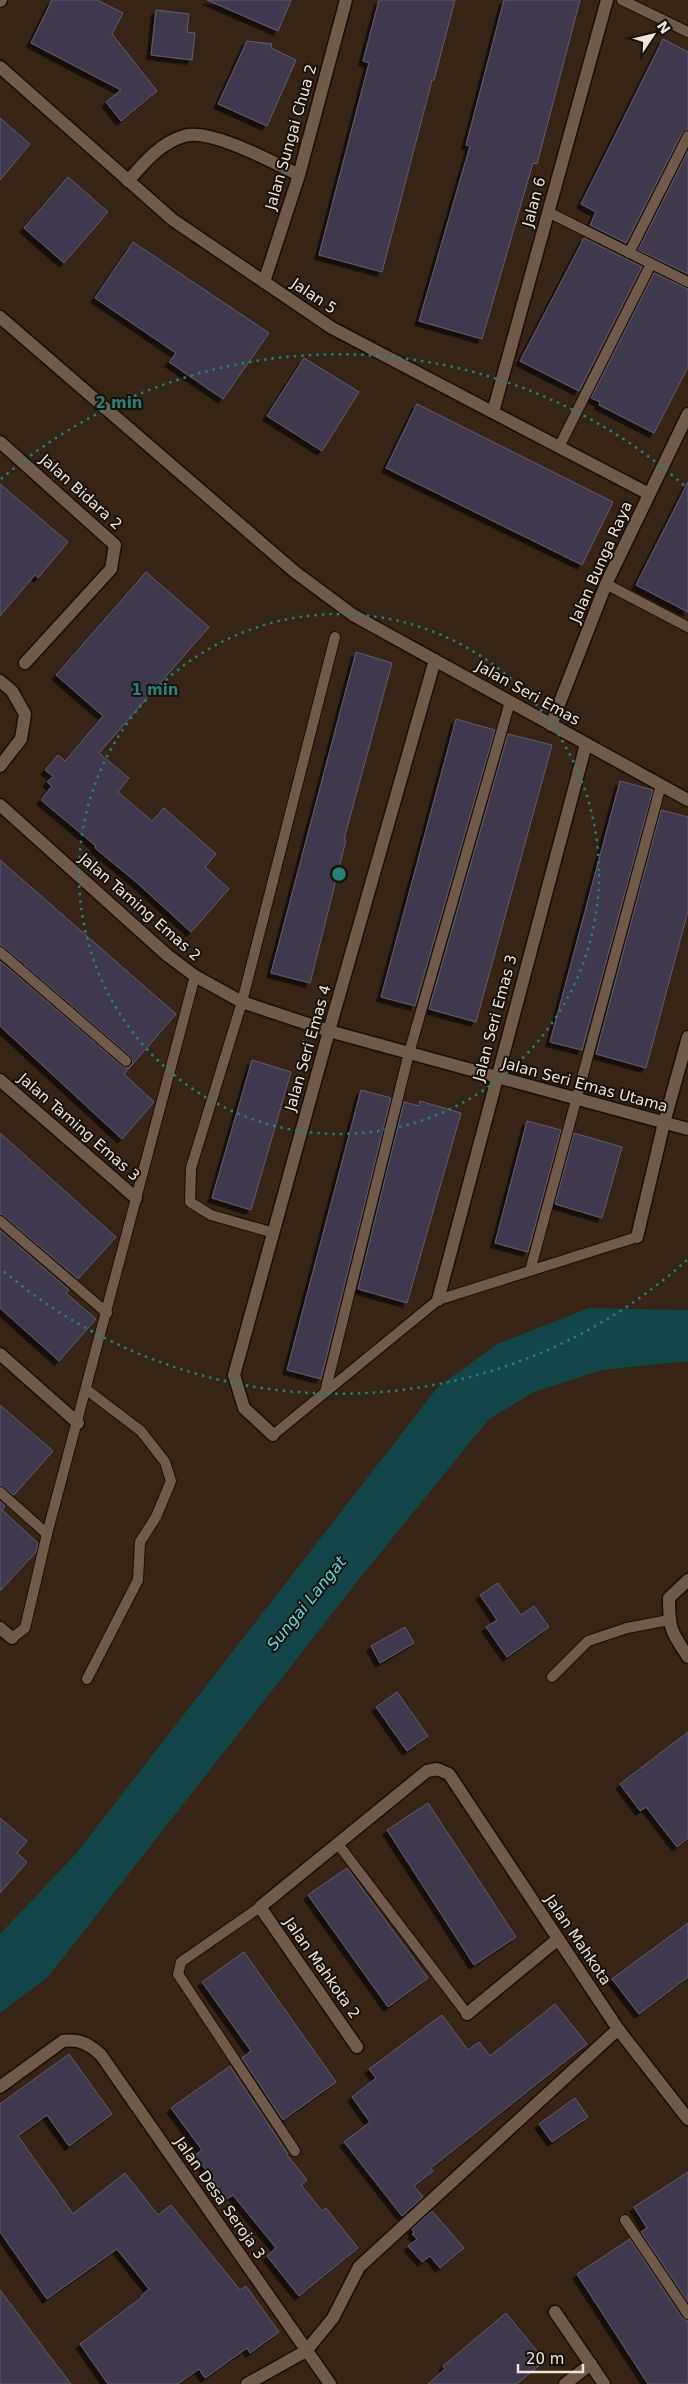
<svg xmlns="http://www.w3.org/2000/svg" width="688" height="2384" font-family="'DejaVu Sans',sans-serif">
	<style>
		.water { fill: #134649 }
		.building { fill: #3f394d; stroke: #625c72; filter: url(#shadow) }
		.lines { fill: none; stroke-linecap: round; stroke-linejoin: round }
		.service-casing { stroke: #1d0e02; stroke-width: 12 }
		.minor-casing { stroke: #1d0e02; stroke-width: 15 }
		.service { stroke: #6e5b4b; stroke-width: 10 }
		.minor { stroke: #6e5b4b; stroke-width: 12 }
		.ring { fill: none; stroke: #268179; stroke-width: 2.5; stroke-dasharray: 2.5 5 }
		.labels { text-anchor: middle; stroke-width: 4; stroke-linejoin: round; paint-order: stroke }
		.street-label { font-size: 15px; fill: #f0e5db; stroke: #18100a }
		.water-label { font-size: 16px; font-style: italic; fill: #55dfe7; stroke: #18100a }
		.centre { fill: #268179; stroke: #18100a; stroke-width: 2.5 }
		.ring-label { font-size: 15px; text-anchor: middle; font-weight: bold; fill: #268179; stroke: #18100a; stroke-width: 4; stroke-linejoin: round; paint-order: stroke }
	</style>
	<defs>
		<filter id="shadow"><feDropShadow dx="-4.5" dy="4.5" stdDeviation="0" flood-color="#0009"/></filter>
	</defs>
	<rect width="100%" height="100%" fill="#362516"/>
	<path class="water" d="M589 1308 688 1310V1361L601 1370 534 1392 488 1420 356 1583 48 1977 0 2013V1934L75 1855 437 1388 497 1344Z"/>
	<g class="building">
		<path d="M52 0H97L123 13 112 34 157 91 121 121 106 102 121 90 31 43Z"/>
		<path d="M207 0H291L278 31Z"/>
		<path d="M379 0H455L434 80H432L382 272 319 255 369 63 363 61Z"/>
		<path d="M504 0H580L537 164 533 163 482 339 419 321 470 146 466 145Z"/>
		<path d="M156 10 189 14 187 32 195 33 192 60 151 55Z"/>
		<path d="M663 39 688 52V129L682 133 626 243 590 225 596 212 581 204Z"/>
		<path d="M247 41 272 44 271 48 296 60 267 126 218 104Z"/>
		<path d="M0 118 30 144 0 180Z"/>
		<path d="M688 151V274L638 250Z"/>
		<path d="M68 177 108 212 64 263 24 228Z"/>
		<path d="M584 238 642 267 579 391 520 361Z"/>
		<path d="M133 242 269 333 223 399 169 362 176 353 95 298Z"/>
		<path d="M654 273 688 289V367L654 433 599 405 600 402 591 398Z"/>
		<path d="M304 358 359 392 322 451 267 416Z"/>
		<path d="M417 404 613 502 582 565 386 468Z"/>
		<path d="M688 482V612L636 585Z"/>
		<path d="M0 484 68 542 38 578 35 575 0 616Z"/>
		<path d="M146 572 209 627 99 753 129 778 118 792 152 821 164 808 216 854 205 867 229 889 191 932 135 881 95 848 96 846 41 800 52 786 47 782 53 776 45 770 58 755 65 761 103 716 56 675Z"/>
		<path d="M356 652 392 663 344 839 346 840 310 983 271 973Z"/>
		<path d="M456 719 495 730 415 1006 381 997Z"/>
		<path d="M508 734 552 745 476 1022 429 1009Z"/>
		<path d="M620 781 653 790 582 1050 550 1042Z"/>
		<path d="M661 810 688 817V911L646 1068 596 1054Z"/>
		<path d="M0 860 176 1014 124 1074 154 1102 122 1139 0 1026V961L122 1066 128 1068 133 1063 130 1056 4 947 0 945Z"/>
		<path d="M252 1060 291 1072 251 1210 212 1198Z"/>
		<path d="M361 1090 391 1098 321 1379 287 1370Z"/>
		<path d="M420 1101 461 1113 407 1303 358 1289 404 1102 419 1106Z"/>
		<path d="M527 1121 561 1130 528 1252 495 1243Z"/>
		<path d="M0 1133 116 1237 78 1279 4 1216 0 1214Z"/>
		<path d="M574 1133 622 1147 602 1218 555 1204Z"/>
		<path d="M0 1230 69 1290 66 1293 96 1319 59 1361 0 1308Z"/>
		<path d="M0 1405 53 1451 14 1495 0 1485Z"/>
		<path d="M0 1501 5 1506 2 1510 38 1543 36 1552 0 1591Z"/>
		<path d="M498 1583 521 1615 534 1606 549 1627 507 1657 486 1627 497 1620 480 1595Z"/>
		<path d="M405 1627 414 1643 380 1663 371 1646Z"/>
		<path d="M397 1692 428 1736 407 1751 376 1707Z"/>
		<path d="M688 1732V1838L677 1847 646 1807 640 1811 620 1784Z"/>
		<path d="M428 1803 516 1937 474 1965 387 1830Z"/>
		<path d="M0 1818 27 1841 17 1853 27 1862 0 1893Z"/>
		<path d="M347 1868 428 1978 388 2007 308 1895Z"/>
		<path d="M688 1923V1977L639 2014 612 1979Z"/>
		<path d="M244 1952 336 2082 283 2120 242 2058 251 2051 202 1982Z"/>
		<path d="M555 2004 587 2044 431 2168 433 2171 414 2186 423 2197 402 2216 344 2142 370 2122 352 2097 376 2078 369 2069 442 2015 468 2050 479 2042 490 2056Z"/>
		<path d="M69 2054 112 2114 69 2146 47 2115 18 2136 73 2214 125 2173 158 2215 171 2205 240 2290 246 2286 279 2332 250 2353 247 2348 205 2378 199 2369 178 2384H108L80 2344 142 2297 141 2296 149 2289 117 2249 47 2299 0 2232V2104Z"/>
		<path d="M230 2066 288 2154 287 2155 307 2180 301 2185 322 2211 326 2208 358 2248 299 2296 267 2256 276 2248 233 2195 227 2199 195 2155 202 2150 171 2108Z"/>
		<path d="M575 2098 588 2117 552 2142 539 2124Z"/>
		<path d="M688 2172V2302L641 2232 647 2228 634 2207Z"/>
		<path d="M432 2211 464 2248 440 2268 430 2256 422 2262 408 2246 417 2239 412 2234 414 2232 412 2229Z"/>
		<path d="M630 2239 682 2318 688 2321V2384H648L577 2274Z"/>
		<path d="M0 2290 58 2367 71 2384H0Z"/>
		<path d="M506 2313 545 2361 517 2384H428L445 2369 443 2366Z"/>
	</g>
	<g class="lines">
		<defs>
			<g id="service">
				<path d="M622 0 688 32"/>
				<path d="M548 212 688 282"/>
				<path d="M629 253 688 136"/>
				<path d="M559 447 651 264"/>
				<path d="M606 584 688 627"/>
				<path d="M0 952 126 1061"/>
				<path d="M0 1221 107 1313"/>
				<path d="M274 1233 211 1215 190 1202 191 1168 242 1002 335 637"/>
				<path d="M530 1271 661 785"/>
				<path d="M87 1390 141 1431 165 1462 171 1481 156 1517 140 1542 138 1580 87 1679"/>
				<path d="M325 1392 409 1053 510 702"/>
				<path d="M273 1435 438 1300 637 1237"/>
				<path d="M0 1492 47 1534"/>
				<path d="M12 1638 25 1628 47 1534 195 976"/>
				<path d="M552 1677 588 1641 627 1628 669 1620"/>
				<path d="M338 1844 467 2014"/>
				<path d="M260 1907 181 1962 178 1974 295 2151"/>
				<path d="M625 2220 688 2314"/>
			</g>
			<g id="minor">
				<path d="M0 1 1 0"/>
				<path d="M0 67 173 220 332 328 649 494"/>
				<path d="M128 181C144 163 160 143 184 136 211 128 274 163 299 175"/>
				<path d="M264 282 299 175 346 0"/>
				<path d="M0 317 295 572 353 615 688 800"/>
				<path d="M493 412 607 0"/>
				<path d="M0 442 115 545 111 569 25 663"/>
				<path d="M0 681 12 691 25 714 21 739 0 766"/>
				<path d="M551 725 606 584 688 414"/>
				<path d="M0 805 167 955 195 976 242 1002 329 1031 688 1129"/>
				<path d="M0 1080 136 1198"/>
				<path d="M637 1237 664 1123 688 1037"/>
				<path d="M438 1300 586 744"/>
				<path d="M0 1354 78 1423"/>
				<path d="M273 1435 244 1408 234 1375 329 1031 435 660"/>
				<path d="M688 1580 669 1598C669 1630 671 1631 688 1657"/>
				<path d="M0 1628 12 1638"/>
				<path d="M467 2014 558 1939"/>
				<path d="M357 2047 260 1907 427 1771 437 1769 449 1774 618 2029 688 2119"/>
				<path d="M0 2087 63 2041C80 2039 89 2044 101 2055L330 2384"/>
				<path d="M555 2312 604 2384"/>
				<path d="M247 2384 306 2351 333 2318 359 2267 618 2029"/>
				<path d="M565 2384 591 2364"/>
			</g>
		</defs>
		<use href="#service" class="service-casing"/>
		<use href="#minor" class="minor-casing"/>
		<use href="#service" class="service"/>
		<use href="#minor" class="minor"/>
	</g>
	<g class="ring">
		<circle cx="339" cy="874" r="260"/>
		<path d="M687 1260A520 520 0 0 1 1 1269M1 479A520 520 0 0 1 687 488"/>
	</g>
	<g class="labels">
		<g class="street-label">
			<text transform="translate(291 137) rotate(-74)" y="5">Jalan Sungai Chua 2</text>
			<text transform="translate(534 202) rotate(-75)" y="5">Jalan 6</text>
			<text transform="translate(314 296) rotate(34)" y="5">Jalan 5</text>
			<text transform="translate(81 492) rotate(42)" y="5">Jalan Bidara 2</text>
			<text transform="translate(601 562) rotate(-66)" y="5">Jalan Bunga Raya</text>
			<text transform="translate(528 693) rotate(29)" y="5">Jalan Seri Emas</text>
			<text transform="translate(140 907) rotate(41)" y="5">Jalan Taming Emas 2</text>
			<text transform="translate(495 1018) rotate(-75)" y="5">Jalan Seri Emas 3</text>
			<text transform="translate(308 1048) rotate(-74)" y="5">Jalan Seri Emas 4</text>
			<text transform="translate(585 1085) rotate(15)" y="5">Jalan Seri Emas Utama</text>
			<text transform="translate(79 1127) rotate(41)" y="5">Jalan Taming Emas 3</text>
			<text transform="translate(578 1940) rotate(56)" y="5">Jalan Mahkota</text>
			<text transform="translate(322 1968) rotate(55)" y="5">Jalan Mahkota 2</text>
			<text transform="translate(220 2198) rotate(55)" y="5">Jalan Desa Seroja 3</text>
		</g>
		<g class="water-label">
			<text transform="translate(306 1603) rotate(-51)" y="6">Sungai Langat</text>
		</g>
	</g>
	<circle cx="339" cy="874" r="8" class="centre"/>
	<g class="ring-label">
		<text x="119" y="408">2 min</text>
		<text x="155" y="695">1 min</text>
	</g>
	<g transform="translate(653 35) rotate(55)" stroke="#18100a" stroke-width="4" paint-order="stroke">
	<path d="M0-4L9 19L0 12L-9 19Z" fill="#f0e5db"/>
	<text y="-8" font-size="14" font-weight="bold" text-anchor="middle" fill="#f0e5db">N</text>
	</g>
	<path d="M518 2364v8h65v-8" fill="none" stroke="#f0e5db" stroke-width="2.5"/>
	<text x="526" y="2364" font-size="15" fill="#f0e5db" stroke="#18100a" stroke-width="4" paint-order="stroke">20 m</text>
</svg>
